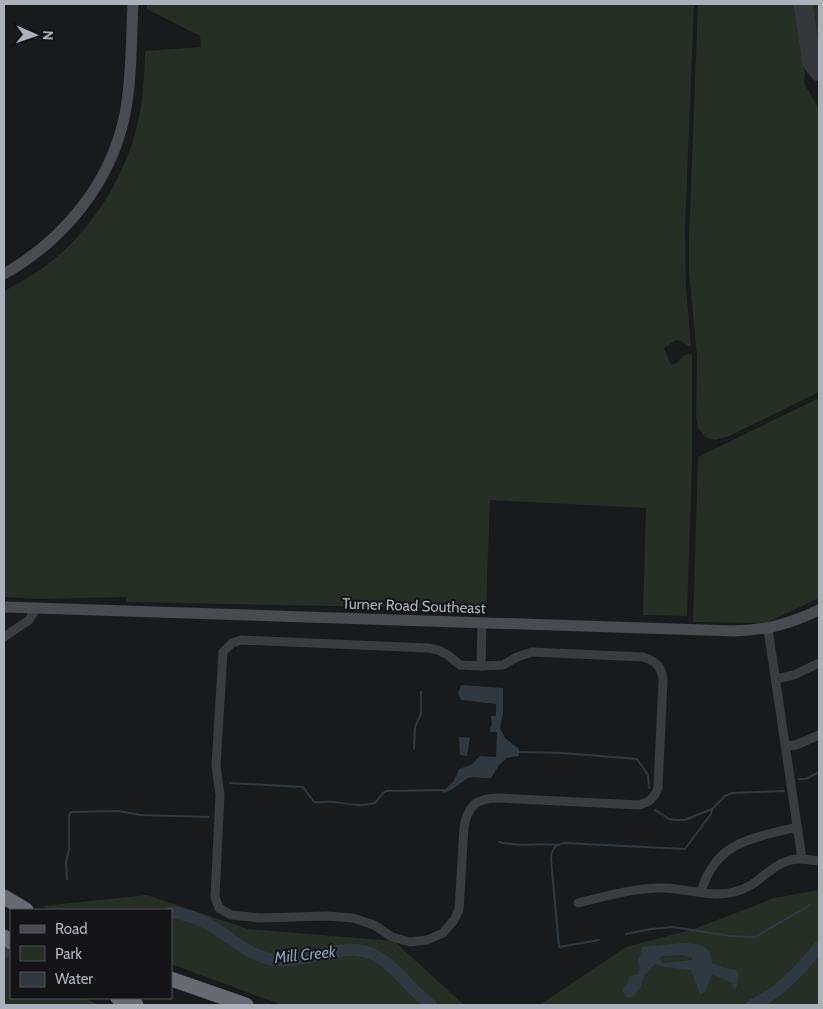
<svg xmlns="http://www.w3.org/2000/svg" width="823" height="1009" font-family="Cabin,sans-serif">
	<style>
		.green { fill: #262e26 }
		.water { fill: #30393f; fill-rule: evenodd }
		.lines { fill: none; stroke-linecap: round; stroke-linejoin: round }
		.stream { stroke: #30393f; stroke-width: 2 }
		.river { stroke: #30393f; stroke-width: 12 }
		.taxiway { stroke: #36373a; stroke-width: 19 }
		.street { stroke: #3b3c40; stroke-width: 9 }
		.secondary { stroke: #494b50; stroke-width: 11 }
		.highway { stroke: #676a71; stroke-width: 15 }
		.labels { text-anchor: middle; stroke-width: 4; stroke-linejoin: round; paint-order: stroke }
		.street-label { font-size: 15px; fill: #adb2ba; stroke: #141416 }
		.water-label { font-size: 16px; font-style: italic; fill: #87a0b2; stroke: #141416 }
	</style>
	<rect width="100%" height="100%" fill="#191a1b"/>
	<g class="green">
		<path d="M147 4H694L685 229 686 287 691 346H687L681 341 676 340 664 348 670 363 672 365C681 363 682 352 692 354V464L687 616 643 615 646 508 490 500 486 609 126 602V597L38 599 4 597V291C15 285 26 279 37 272 84 240 119 189 135 134 143 107 144 79 145 51L201 47 200 36 147 9Z"/>
		<path d="M698 4H794L805 73 804 83 819 109V392L727 437 715 440 705 437 698 428 696 416 697 356 689 272V238Z"/>
		<path d="M811 4H819V40L816 33Z"/>
		<path d="M819 398V598L766 623 693 622 698 457Z"/>
		<path d="M819 890V1005H529L541 1004 626 947 694 929 774 898Z"/>
		<path d="M147 895 248 929 394 941 464 1005H282L171 964V910H52L42 906Z"/>
		<path d="M4 952 11 956V998H83L100 1005H4Z"/>
	</g>
	<g class="water">
		<path d="M461 685 503 688V713L500 728 505 738 519 749V756L507 758 499 765 491 778C483 779 475 776 468 778L451 790 444 793 442 792C445 788 448 787 451 784 455 780 457 774 459 769L471 765 480 756 496 757 497 732H490L491 726H492L491 716H496V704L461 700 458 693Z"/>
		<path d="M459 737 470 738 467 756 460 755Z"/>
		<path d="M682 943C698 944 711 943 712 963L725 968 736 970 739 975 737 986 734 988 732 983 712 974 705 992 700 994 691 970 664 967 655 964 644 976 641 987 631 998 626 997 622 990 628 983 629 976 638 975 640 968 637 961 640 956 642 947ZM683 955 692 958V960L664 963 660 961 659 958 664 956Z"/>
	</g>
	<g class="lines">
		<g class="stream">
			<path d="M414 749 415 727 421 714V692"/>
			<path d="M518 752 563 753 637 759 648 775 649 788"/>
			<path d="M799 779H806L819 772"/>
			<path d="M230 783 303 787 314 802C320 803 327 801 334 802 348 804 361 807 375 803L383 793 386 791 445 790"/>
			<path d="M655 810 669 819 675 820H685L712 809 725 796 732 793 784 791"/>
			<path d="M499 842C518 848 538 842 558 845"/>
			<path d="M67 879 66 862 69 849V815L71 812 118 811 141 815 209 817"/>
			<path d="M626 934 651 929 673 927 730 936 755 937 810 905"/>
			<path d="M599 940 559 947 551 859C551 850 556 844 565 843L685 849 711 814 712 809"/>
		</g>
		<g class="river">
			<path d="M171 912C183 914 193 916 204 922 225 932 243 952 266 958 303 969 342 936 378 957 399 969 412 992 431 1005"/>
			<path d="M4 952 11 949"/>
			<path d="M752 1005C779 994 801 969 819 947"/>
		</g>
		<path class="taxiway" d="M803 4 812 63 819 72"/>
		<g class="street">
			<path d="M768 629 802 859 819 861"/>
			<path d="M4 637 29 620 36 609"/>
			<path d="M241 640 428 648 438 650 448 655 460 665 481 666 503 665 517 657 532 652 643 657C656 661 662 667 663 680L658 788C654 798 650 802 639 805L498 798C476 798 468 806 464 827L459 910 454 920 443 933 427 940 410 942 392 937 374 925 353 918 327 916 260 918 231 915 219 908 215 897 220 795 216 766 223 652 232 643Z"/>
			<path d="M481 666 482 623"/>
			<path d="M776 679 794 675 819 663"/>
			<path d="M786 746 796 745 819 735"/>
			<path d="M701 892C716 841 751 839 797 827"/>
			<path d="M578 903C606 896 633 888 662 888 686 888 711 898 734 892 762 886 772 858 802 859"/>
		</g>
		<g class="secondary">
			<path d="M4 274C64 240 111 183 125 114 132 78 131 40 133 4"/>
			<path d="M4 607 734 631C768 630 789 624 819 610"/>
		</g>
		<g class="highway">
			<path d="M4 897 26 910"/>
			<path d="M4 937 11 942"/>
			<path d="M171 979 246 1005"/>
			<path d="M118 998 136 1005"/>
		</g>
	</g>
	<g class="labels">
		<g class="street-label">
			<text transform="translate(414 606) rotate(2)" y="5">Turner Road Southeast</text>
		</g>
		<g class="water-label">
			<text transform="translate(305 954) rotate(-6)" y="6">Mill Creek</text>
		</g>
	</g>
	<rect width="823" height="1009" fill="none" stroke="#adb2ba" stroke-width="10"/>
	<rect x="10" y="909" width="162" height="90" fill="#141416" stroke="#515358"/>
	<rect x="20" y="925" width="25" height="8" fill="#494b50" stroke="#515358"/>
	<text x="55" y="934" font-size="15" fill="#adb2ba">Road</text>
	<rect x="20" y="946" width="25" height="15" fill="#262e26" stroke="#515358"/>
	<text x="55" y="959" font-size="15" fill="#adb2ba">Park</text>
	<rect x="20" y="972" width="25" height="15" fill="#30393f" stroke="#515358"/>
	<text x="55" y="984" font-size="15" fill="#adb2ba">Water</text>
	<g transform="translate(35 35) rotate(92)" stroke="#141416" stroke-width="4" paint-order="stroke">
	<path d="M0-4L9 19L0 12L-9 19Z" fill="#adb2ba"/>
	<text y="-8" font-size="14" font-weight="bold" text-anchor="middle" fill="#adb2ba">N</text>
	</g>
</svg>
